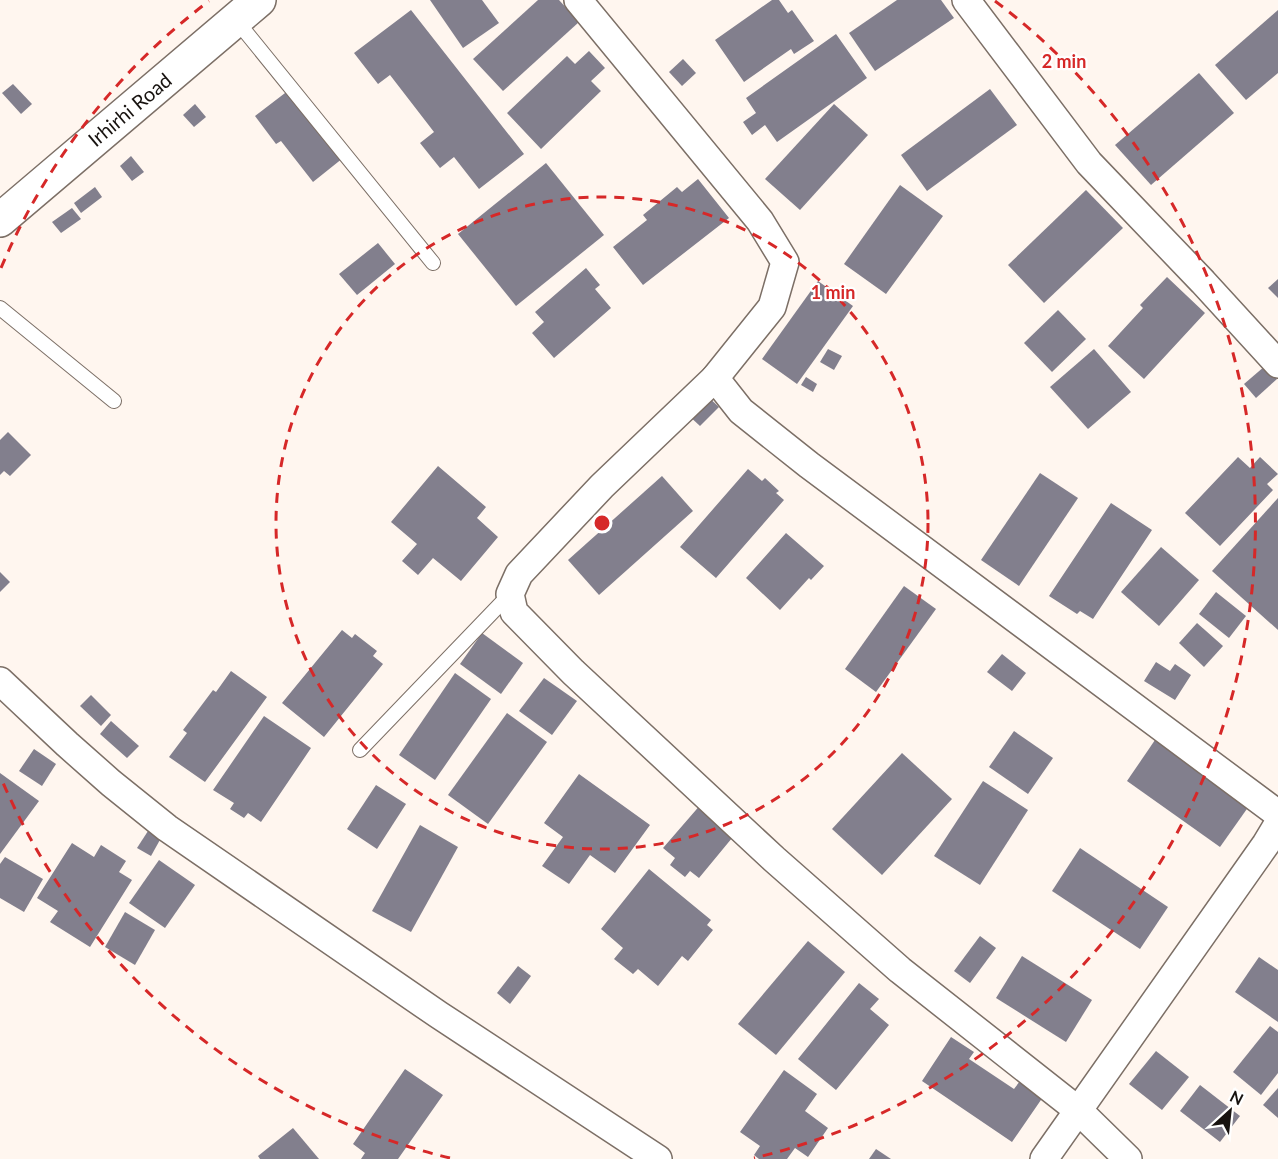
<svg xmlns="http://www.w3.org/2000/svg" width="1278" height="1159" font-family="Lato,sans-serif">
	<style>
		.building { fill: #827f8d }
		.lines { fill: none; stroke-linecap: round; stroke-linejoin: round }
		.lane-casing { stroke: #7c6f66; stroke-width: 16 }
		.street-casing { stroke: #7c6f66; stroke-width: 30 }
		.secondary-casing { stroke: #7c6f66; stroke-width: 36 }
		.lane { stroke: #fff; stroke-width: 14 }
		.street { stroke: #fff; stroke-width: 27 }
		.secondary { stroke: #fff; stroke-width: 33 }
		.ring { fill: none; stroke: #d62828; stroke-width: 3; stroke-dasharray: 10 8 }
		.labels { text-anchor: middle; stroke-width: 4.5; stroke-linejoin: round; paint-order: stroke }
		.street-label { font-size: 20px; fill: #17120f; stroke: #fff }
		.centre { fill: #d62828; stroke: #fff; stroke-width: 3 }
		.ring-label { font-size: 18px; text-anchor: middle; font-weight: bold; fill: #d62828; stroke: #fff; stroke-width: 4.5; stroke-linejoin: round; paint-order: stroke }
	</style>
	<rect width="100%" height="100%" fill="#fff6ef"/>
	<g class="building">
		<path d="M430 0H482L499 23 463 48Z"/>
		<path d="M538 0H559L579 22 503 91 473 59Z"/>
		<path d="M772 0H779L788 13 792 10 814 41 794 54 791 49 744 82 715 40Z"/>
		<path d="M897 0H941L954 18 875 71 849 33Z"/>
		<path d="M411 10 524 154 479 189 454 157 440 168 420 143 434 132 390 75 378 84 354 53Z"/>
		<path d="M1278 10V73L1246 100 1215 65Z"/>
		<path d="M836 34 867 78 777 142 765 125 752 135 743 122 756 113 746 98Z"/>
		<path d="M589 51 605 68 591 81 601 91 541 149 507 113 567 56 575 64Z"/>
		<path d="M683 59 696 73 682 86 669 72Z"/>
		<path d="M1199 73 1234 113 1151 185 1115 145Z"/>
		<path d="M13 84 32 104 21 114 2 93Z"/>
		<path d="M990 89 1017 125 927 191 901 155Z"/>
		<path d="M289 90 343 158 313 182 281 141 276 144 255 116Z"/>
		<path d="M195 104 206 117 194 127 183 115Z"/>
		<path d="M834 104 868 135 800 210 765 179Z"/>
		<path d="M131 156 144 172 132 181 120 166Z"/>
		<path d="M546 163 604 235 516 306 458 234Z"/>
		<path d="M698 179 729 218 643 285 613 247 647 220 643 215 677 187 682 192Z"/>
		<path d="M900 185 943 216 886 294 844 264Z"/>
		<path d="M95 187 102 197 81 213 74 203Z"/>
		<path d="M1086 190 1123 228 1044 303 1008 265Z"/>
		<path d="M72 208 81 219 61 233 52 222Z"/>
		<path d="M378 243 395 264 357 295 339 274Z"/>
		<path d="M586 268 600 285 595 289 611 308 554 358 532 333 544 322 535 312Z"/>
		<path d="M1167 277 1205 313 1144 379 1108 346 1143 308 1140 305Z"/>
		<path d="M1278 279V298L1268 288Z"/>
		<path d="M818 281 853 306 797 384 762 359Z"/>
		<path d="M1058 310 1086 339 1052 372 1024 343Z"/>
		<path d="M828 349 842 356 834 370 820 362Z"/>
		<path d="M1094 349 1131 392 1088 429 1050 387Z"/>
		<path d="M1265 366 1277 379 1256 398 1244 384Z"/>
		<path d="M806 377 817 384 813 392 801 385Z"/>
		<path d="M706 395 719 407 700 426 687 414Z"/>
		<path d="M8 432 31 455 10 476 4 471 0 475V440Z"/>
		<path d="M1238 457 1250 468 1260 457 1278 474 1267 484 1273 490 1220 546 1185 513Z"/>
		<path d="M438 466 486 507 477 518 498 537 461 581 433 558 418 575 402 561 417 544 391 522Z"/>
		<path d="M748 469 762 481 765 478 779 491 776 493 784 500 716 578 680 547Z"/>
		<path d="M1040 473 1078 498 1019 586 981 560Z"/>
		<path d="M662 476 693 511 599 595 568 560Z"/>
		<path d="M1278 498V630L1212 571Z"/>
		<path d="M1111 503 1152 530 1093 619 1080 611 1077 614 1049 596Z"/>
		<path d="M786 533 824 566 811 580 809 578 780 610 746 578Z"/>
		<path d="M1161 547 1199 580 1159 626 1121 592Z"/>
		<path d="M0 572 10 582 0 592Z"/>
		<path d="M904 586 936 609 876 692 845 669Z"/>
		<path d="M1216 592 1246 616 1229 638 1199 614Z"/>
		<path d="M1197 623 1223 646 1204 667 1179 643Z"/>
		<path d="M342 630 352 638 355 634 377 651 373 656 383 664 324 737 282 703Z"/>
		<path d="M482 633 523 663 501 694 460 664Z"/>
		<path d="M1002 654 1026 673 1012 691 987 672Z"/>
		<path d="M1156 662 1170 671 1175 664 1191 675 1175 700 1144 681Z"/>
		<path d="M231 671 267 697 205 782 169 757 187 733 183 730 213 690 216 692Z"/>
		<path d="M455 673 491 699 435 780 399 755Z"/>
		<path d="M544 678 577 701 552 735 519 711Z"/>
		<path d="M91 695 111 715 101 726 80 706Z"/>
		<path d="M507 713 547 742 488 824 448 795Z"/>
		<path d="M264 716 311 748 261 822 248 813 244 818 230 809 234 803 213 790Z"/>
		<path d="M111 721 139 746 127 758 100 734Z"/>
		<path d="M1014 731 1053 758 1028 794 989 767Z"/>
		<path d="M1155 740 1249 806 1220 847 1127 781Z"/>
		<path d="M34 749 56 764 42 786 19 771Z"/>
		<path d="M902 753 952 799 882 875 832 829Z"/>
		<path d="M0 773 39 801 0 854Z"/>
		<path d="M579 774 650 825 615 873 590 855 569 884 542 866 563 837 544 823Z"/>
		<path d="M983 781 1028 810 980 885 934 856Z"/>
		<path d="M376 785 406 804 377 849 347 829Z"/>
		<path d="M702 803 737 832 699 878 690 871 685 877 670 865 675 858 663 848Z"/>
		<path d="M420 825 458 847 411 932 372 911Z"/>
		<path d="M148 831 161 838 151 856 137 848Z"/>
		<path d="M72 843 94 857 101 845 126 861 119 872 132 880 90 947 50 922 58 911 37 898Z"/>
		<path d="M1080 848 1168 907 1140 949 1052 891Z"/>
		<path d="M5 857 43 879 24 912 0 898V864Z"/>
		<path d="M159 860 195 885 165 928 129 903Z"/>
		<path d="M649 869 711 920 707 925 713 930 688 961 682 956 658 986 638 969 633 974 614 959 623 948 601 929Z"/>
		<path d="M125 912 155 930 135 965 105 947Z"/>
		<path d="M980 936 996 948 970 983 954 971Z"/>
		<path d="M808 941 845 972 776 1055 738 1024Z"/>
		<path d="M1022 956 1092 1000 1066 1042 996 998Z"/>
		<path d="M1259 957 1278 970V1022L1235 992Z"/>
		<path d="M518 966 531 976 510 1004 497 993Z"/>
		<path d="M859 983 879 999 870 1009 889 1025 836 1090 798 1059Z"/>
		<path d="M1270 1026 1278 1032V1073L1261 1095 1233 1072Z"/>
		<path d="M951 1037 974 1052 969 1059 1014 1089 1020 1081 1043 1097 1012 1142 922 1081Z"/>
		<path d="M1156 1051 1189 1077 1162 1110 1129 1084Z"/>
		<path d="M405 1069 443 1095 398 1159H361L365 1153 353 1144Z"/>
		<path d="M784 1070 817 1094 805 1111 828 1128 808 1157 795 1148 787 1159H759L754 1155 760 1146 740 1132Z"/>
		<path d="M1200 1085 1240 1116 1220 1142 1180 1111Z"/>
		<path d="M1278 1088V1118L1263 1105Z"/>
		<path d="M293 1128 319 1159H260L258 1156Z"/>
		<path d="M876 1149 891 1159H869Z"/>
	</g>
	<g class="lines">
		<defs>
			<g id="lane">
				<path d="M236 20 433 263"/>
				<path d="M0 308 114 401"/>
				<path d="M360 750 510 594"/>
			</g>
			<g id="street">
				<path d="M578 0 760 221 785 262 772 307 715 378 741 411 809 465 1278 814"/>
				<path d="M966 0 1089 163 1203 282 1278 364"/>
				<path d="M715 378 602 486 519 574 510 594 514 612 573 672 774 859 900 970 1079 1111 1128 1159"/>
				<path d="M0 681 67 744 111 783 167 828 439 1015 658 1159"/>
				<path d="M1044 1159 1266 844 1278 824"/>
			</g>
			<path id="secondary" d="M0 220 259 0"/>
		</defs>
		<use href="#lane" class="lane-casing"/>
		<use href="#street" class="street-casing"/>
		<use href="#secondary" class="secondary-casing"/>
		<use href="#lane" class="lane"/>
		<use href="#street" class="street"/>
		<use href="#secondary" class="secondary"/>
	</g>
	<g class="ring">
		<circle cx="602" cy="523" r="326"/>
		<path d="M450 1158A653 653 0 0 1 1 778M1 268A653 653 0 0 1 209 1M995 1A653 653 0 0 1 754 1158"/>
	</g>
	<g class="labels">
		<g class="street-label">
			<text transform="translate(130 110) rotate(-40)" y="7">Irhirhi Road</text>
		</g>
	</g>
	<circle cx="602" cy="523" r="9" class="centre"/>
	<g class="ring-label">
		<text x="1064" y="68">2 min</text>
		<text x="833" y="299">1 min</text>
	</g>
	<g transform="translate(1230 1111) rotate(27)" stroke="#ffffff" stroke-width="4.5" paint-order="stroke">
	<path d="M0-4.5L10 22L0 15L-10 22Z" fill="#17120f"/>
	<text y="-9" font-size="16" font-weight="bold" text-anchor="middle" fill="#17120f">N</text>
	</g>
</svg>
